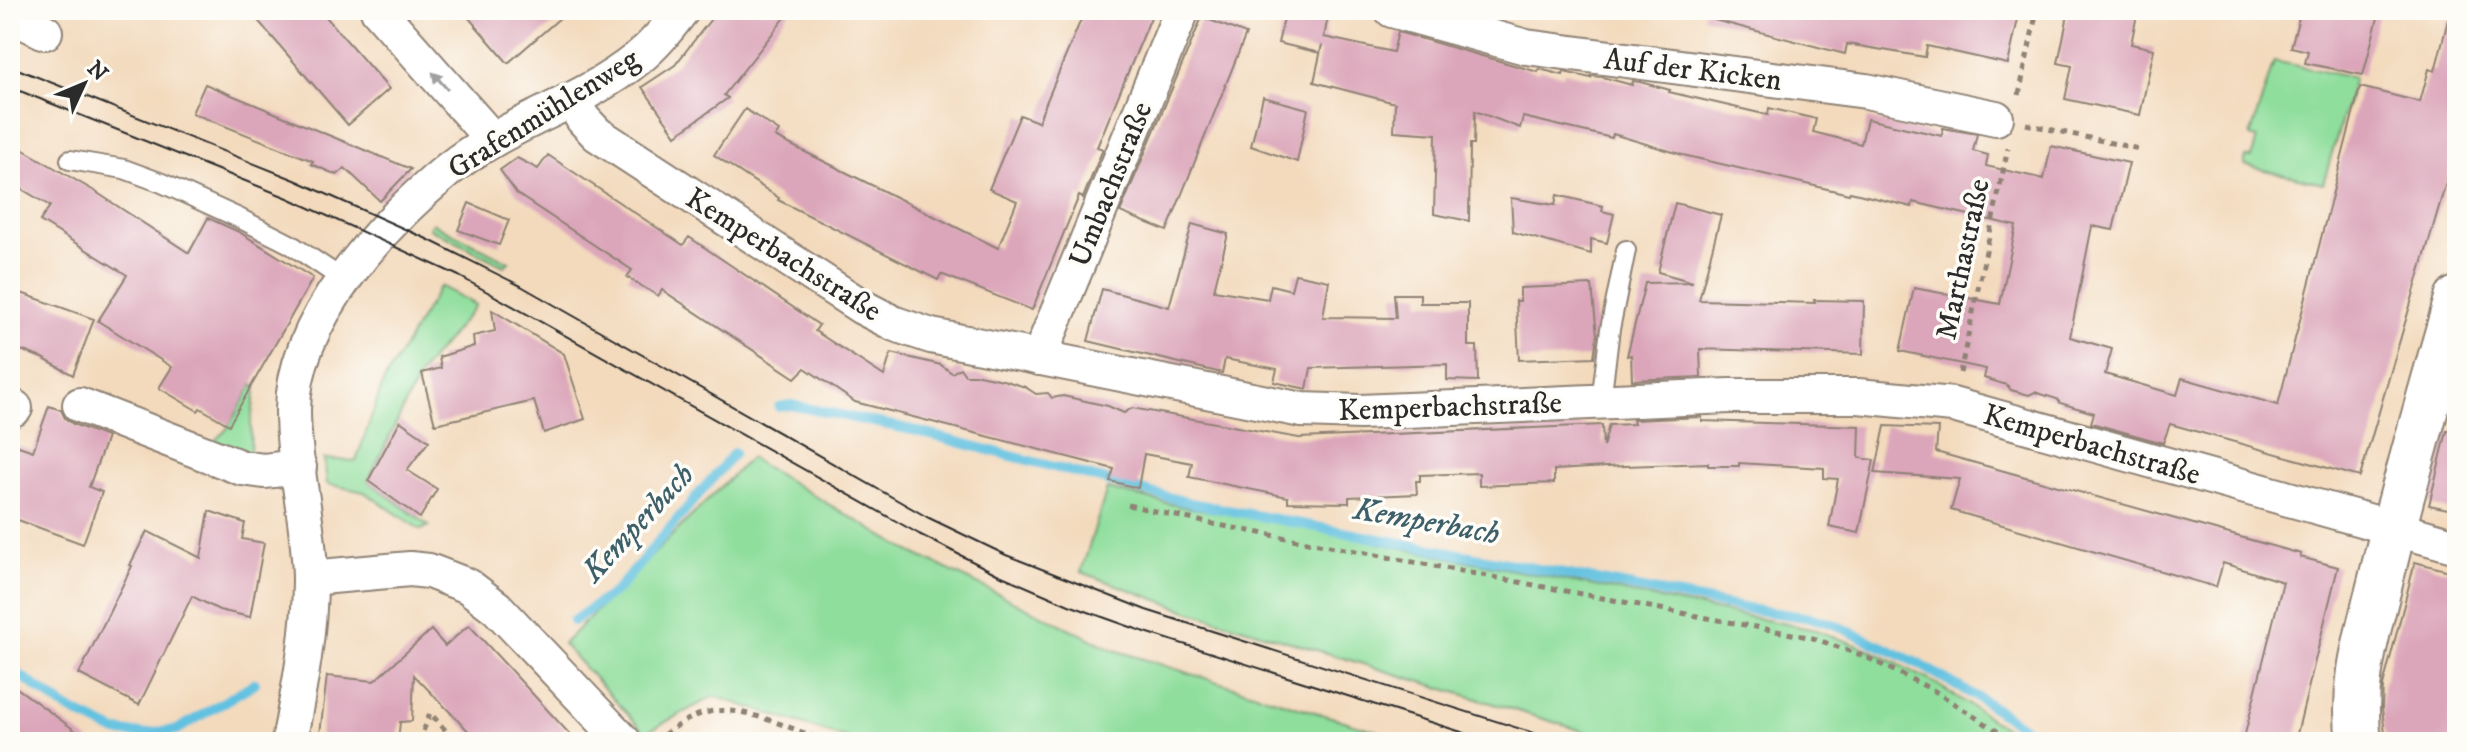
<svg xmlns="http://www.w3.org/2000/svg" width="2467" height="752" font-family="'IM FELL DW Pica',serif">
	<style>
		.green { fill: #8fde9c; stroke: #5d8464; stroke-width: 2 }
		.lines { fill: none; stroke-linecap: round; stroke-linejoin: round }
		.stream { stroke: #62c1e0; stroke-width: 10 }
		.building { fill: #dba6ba }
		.lane-casing { stroke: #8f8274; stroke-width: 22 }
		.street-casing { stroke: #8f8274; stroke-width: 38 }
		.secondary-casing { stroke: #8f8274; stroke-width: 48 }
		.path { stroke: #8f8274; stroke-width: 5; stroke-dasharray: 6 6; stroke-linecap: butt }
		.lane { stroke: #fff; stroke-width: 18 }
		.street { stroke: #fff; stroke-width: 34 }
		.secondary { stroke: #fff; stroke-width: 44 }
		.tram { stroke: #2b2b2b; stroke-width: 2 }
		.oneway { fill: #a0a0a0 }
		.labels { text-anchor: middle; stroke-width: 7; stroke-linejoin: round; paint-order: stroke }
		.street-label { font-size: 30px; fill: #2b2b2b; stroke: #fdfcf7 }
		.water-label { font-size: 32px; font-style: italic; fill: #3e606a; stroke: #fdfcf7 }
	</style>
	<rect width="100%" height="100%" fill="#fdfcf7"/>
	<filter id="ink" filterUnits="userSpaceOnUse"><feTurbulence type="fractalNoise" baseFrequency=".0125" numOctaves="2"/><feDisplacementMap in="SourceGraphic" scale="16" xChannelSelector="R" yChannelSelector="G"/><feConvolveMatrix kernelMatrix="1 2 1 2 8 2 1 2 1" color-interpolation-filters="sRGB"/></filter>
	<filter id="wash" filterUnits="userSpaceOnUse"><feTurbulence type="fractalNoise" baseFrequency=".006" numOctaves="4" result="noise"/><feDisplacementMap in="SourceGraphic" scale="32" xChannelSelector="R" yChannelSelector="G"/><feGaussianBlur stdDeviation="1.8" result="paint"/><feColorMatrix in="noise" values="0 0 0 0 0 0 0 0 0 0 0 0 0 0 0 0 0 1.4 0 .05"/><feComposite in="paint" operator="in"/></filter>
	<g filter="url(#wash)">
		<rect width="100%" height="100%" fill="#f3dabd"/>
		<g class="green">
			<path d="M2274 61 2354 78 2323 184 2244 165 2246 157 2251 158 2257 139 2250 137Z"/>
			<path d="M432 223 509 262 504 266 429 228Z"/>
			<path d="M440 286 476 305 421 372 368 481 429 526 421 530 364 492 327 484 324 459 356 461 384 381Z"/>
			<path d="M253 384 256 388 251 422 250 456 212 443 226 430Z"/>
			<path d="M750 458 905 549 1114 650 1412 742H858L714 696 645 733 563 644Z"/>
			<path d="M1107 489 1183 507 1285 522 1402 548 1816 630 1870 650 1935 683 2027 742H1619L1185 610 1081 572Z"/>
		</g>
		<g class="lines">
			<g class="stream">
				<path d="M779 407 791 405 912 430 1191 503 1748 609 1812 618 1833 624 1917 663 1987 703 2044 742"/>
				<path d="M573 621 617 590 734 453"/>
				<path d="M10 668 66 708 116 732 146 734 177 730 255 683"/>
			</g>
		</g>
		<g id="blocks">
			<g class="building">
				<path d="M249 10H320L389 89 348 125Z"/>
				<path d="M462 10H569L508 63Z"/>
				<path d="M718 10H791L724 95 728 98 676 135 642 87 675 65Z"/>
				<path d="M1085 10H1154L1097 147 1103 149 1083 198 1079 196 1032 310 941 274 938 280 778 200 779 198 714 155 745 109 779 131 775 137 998 248 1017 201 989 189 1020 115 1038 122Z"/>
				<path d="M1286 10 1328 17 1324 37 1393 52 1398 32 1538 72 1539 69 1563 75 1564 72 1591 78V76L1602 77 1632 85 1633 81 1640 82 1670 90 1669 92 1768 115 1769 108 1816 119 1813 132 1861 144 1867 119 1942 136 1943 128 1977 134 1973 151 1988 155 1986 166 2044 179 2051 146 2129 163 2113 230 2092 226 2070 337 2112 349 2105 374 2177 395 2182 378 2278 405 2360 87 2420 102 2429 69 2435 71 2448 20 2457 21V145L2360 477 2170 424 2163 443 2091 423 2094 413 2060 403 2057 399 2035 392 2029 395 2011 390 2007 385 1984 378 1986 369 1900 351 1914 288 2000 304 2016 226 1913 202 1912 207 1850 192 1849 194 1683 155 1613 134 1612 138 1523 117 1520 128 1475 111 1474 144H1470L1469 221 1434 214 1436 134 1394 131 1395 103 1314 82 1322 45 1320 53 1278 43Z"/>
				<path d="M1704 10H2020L2008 64 1927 46 1925 57 1847 44 1845 54 1703 17Z"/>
				<path d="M2069 10H2138L2131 44 2154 49 2140 115 2065 99 2072 66 2058 63Z"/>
				<path d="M2301 10H2380L2363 75 2305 63 2308 51 2291 47Z"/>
				<path d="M1202 17 1246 34 1167 231 1120 212Z"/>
				<path d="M205 84 362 149 411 169 380 201 345 168 337 175 311 164 313 161 192 113Z"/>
				<path d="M1263 97 1308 109 1297 162 1251 146Z"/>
				<path d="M10 142 96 192 189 253 208 218 239 232 313 278 229 425 200 408 198 411 159 388 172 367 98 321 127 275 40 221 50 206 10 182Z"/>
				<path d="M548 155 683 245 689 237 819 325 815 331 884 376 891 353 941 365 952 373 960 368 965 375H979L1003 380 1025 387 1036 394 1048 393 1052 398 1063 396 1108 406 1124 413 1132 408 1299 438 1602 425 1603 447 1609 425 1634 424 1633 420 1702 417V421L1860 426 1859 458 1874 460 1859 533 1829 527 1838 479 1824 478V468L1739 463V466H1708V463L1625 466 1554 470V483L1479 486V473L1420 475V481H1416L1417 494 1349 497V503L1288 502V497L1189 477 1192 463 1144 454 1138 488 1110 481 1114 469 855 402 805 368 795 378 662 290 658 296 627 277 632 270 517 194 500 170 517 158 538 169Z"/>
				<path d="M1557 195 1603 206 1602 211 1614 214 1607 243 1591 239V254L1513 232 1511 198 1555 205Z"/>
				<path d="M469 203 509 220 499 245 458 230Z"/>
				<path d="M1675 203 1721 215 1699 300 1815 303 1814 300 1864 301 1863 354 1700 349 1701 377 1632 380 1631 355 1627 356 1645 283 1693 282 1658 272Z"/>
				<path d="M1192 224 1228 234 1214 290 1268 299 1271 285 1291 290 1295 274 1329 281 1323 317 1396 318 1394 294H1420V303H1468V346H1477L1478 381 1447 380V364L1311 368 1307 389 1274 382 1277 369 1225 359 1222 373 1088 341 1102 289 1169 307Z"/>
				<path d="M1592 285 1597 336 1594 357 1519 360 1516 301H1520V288Z"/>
				<path d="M10 289 94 319 73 375 42 358 10 346Z"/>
				<path d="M492 310 564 354 585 419 544 433 534 401 435 424 422 373 441 368 439 357 474 346 473 336 495 331Z"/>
				<path d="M49 406 61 410 65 418 73 424 107 437 89 487 102 492 83 544 10 517V443L33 451Z"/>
				<path d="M400 421 429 441 407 470 437 489 420 518 368 481Z"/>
				<path d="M1885 426 1938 428 1936 452 2301 554 2300 557 2338 567 2295 742H2243L2283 582 2223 563 2216 587 1951 510 1960 479 1875 473Z"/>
				<path d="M2447 431 2457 432V511L2429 505Z"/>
				<path d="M209 511 245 523 242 539 264 543 250 617 219 610 192 596 139 705 79 674 132 566 130 565 147 531 201 558Z"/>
				<path d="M2415 562 2457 573V719L2453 720 2456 742H2386L2382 708 2383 686Z"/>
				<path d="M469 625 577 742H479L414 675 412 721 400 722 398 742H319L327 676 374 681 431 630 445 646Z"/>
				<path d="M10 683 91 742H10Z"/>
			</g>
		</g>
	</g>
	<g filter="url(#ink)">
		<use href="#blocks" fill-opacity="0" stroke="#8f8274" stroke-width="2"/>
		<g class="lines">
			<defs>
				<g id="lane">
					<path d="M70 160 124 169 162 183 241 219 290 244 344 280"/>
					<path d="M1601 401 1610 329 1626 250"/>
				</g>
				<g id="street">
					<path d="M378 10 492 139"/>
					<path d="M1392 10 1526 47 1866 91 1996 118"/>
					<path d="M10 15 45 32"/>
					<path d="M572 100 583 119 597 134 862 307 895 324 931 336 1302 410 1360 412 1730 396H1858L1953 405 2457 546"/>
					<path d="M1039 358 1182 10"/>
					<path d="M80 405 242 468 264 471 299 467"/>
					<path d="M10 406 15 408"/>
					<path d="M310 578 410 569 429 571 468 586 497 608 624 742"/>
					<path d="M289 742C299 689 310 635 310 580 310 524 293 468 293 411 292 321 383 223 449 169 506 123 580 105 637 59 655 45 668 28 682 10"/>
				</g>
				<path id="secondary" d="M2359 742C2351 680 2368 634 2382 575 2404 482 2431 391 2457 299"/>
			</defs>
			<use href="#lane" class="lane-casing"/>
			<use href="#street" class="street-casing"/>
			<use href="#secondary" class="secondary-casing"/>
			<g class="path">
				<path d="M2019 95 2037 10"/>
				<path d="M2026 124 2139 149"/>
				<path d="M1960 373 2008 148"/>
				<path d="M1128 505 1208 523 1813 638 1868 658 1933 690 2014 742"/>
				<path d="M654 741C671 730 689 716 709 712 742 704 796 731 828 742"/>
				<path d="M419 742 430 713 456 742"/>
			</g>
			<use href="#lane" class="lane"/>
			<use href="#street" class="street"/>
			<use href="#secondary" class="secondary"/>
			<g class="tram">
				<path d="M10 66 295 180 427 239 521 286 927 517 1006 555 1146 610 1562 742"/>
				<path d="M10 87 288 198 459 276 919 534 997 574 1069 605 1139 630 1493 742"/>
			</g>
		</g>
		<defs><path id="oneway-solid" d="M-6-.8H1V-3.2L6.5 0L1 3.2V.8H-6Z" transform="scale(2)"/></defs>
		<use class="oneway" href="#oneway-solid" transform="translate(440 81) rotate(-131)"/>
	</g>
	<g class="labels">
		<g class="street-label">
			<text transform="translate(1693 69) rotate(7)" y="10">Auf der Kicken</text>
			<text transform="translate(543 113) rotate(-32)" y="10">Grafenmühlenweg</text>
			<text transform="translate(1110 184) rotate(-68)" y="10">Umbachstraße</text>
			<text transform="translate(784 254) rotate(32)" y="10">Kemperbachstraße</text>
			<text transform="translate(1962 259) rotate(-78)" y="10">Marthastraße</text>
			<text transform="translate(1450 406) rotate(-2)" y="10">Kemperbachstraße</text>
			<text transform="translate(2092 444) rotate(16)" y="10">Kemperbachstraße</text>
		</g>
		<g class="water-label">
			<text transform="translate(1427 520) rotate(10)" y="11">Kemperbach</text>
			<text transform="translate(637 522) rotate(-47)" y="11">Kemperbach</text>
		</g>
	</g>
	<rect width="2467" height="752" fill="none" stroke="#fdfcf7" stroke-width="40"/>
	<g transform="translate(84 84) rotate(46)" stroke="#fdfcf7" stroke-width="6" paint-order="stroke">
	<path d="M0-6L14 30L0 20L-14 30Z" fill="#2b2b2b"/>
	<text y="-12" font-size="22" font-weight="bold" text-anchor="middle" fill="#2b2b2b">N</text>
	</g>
</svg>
